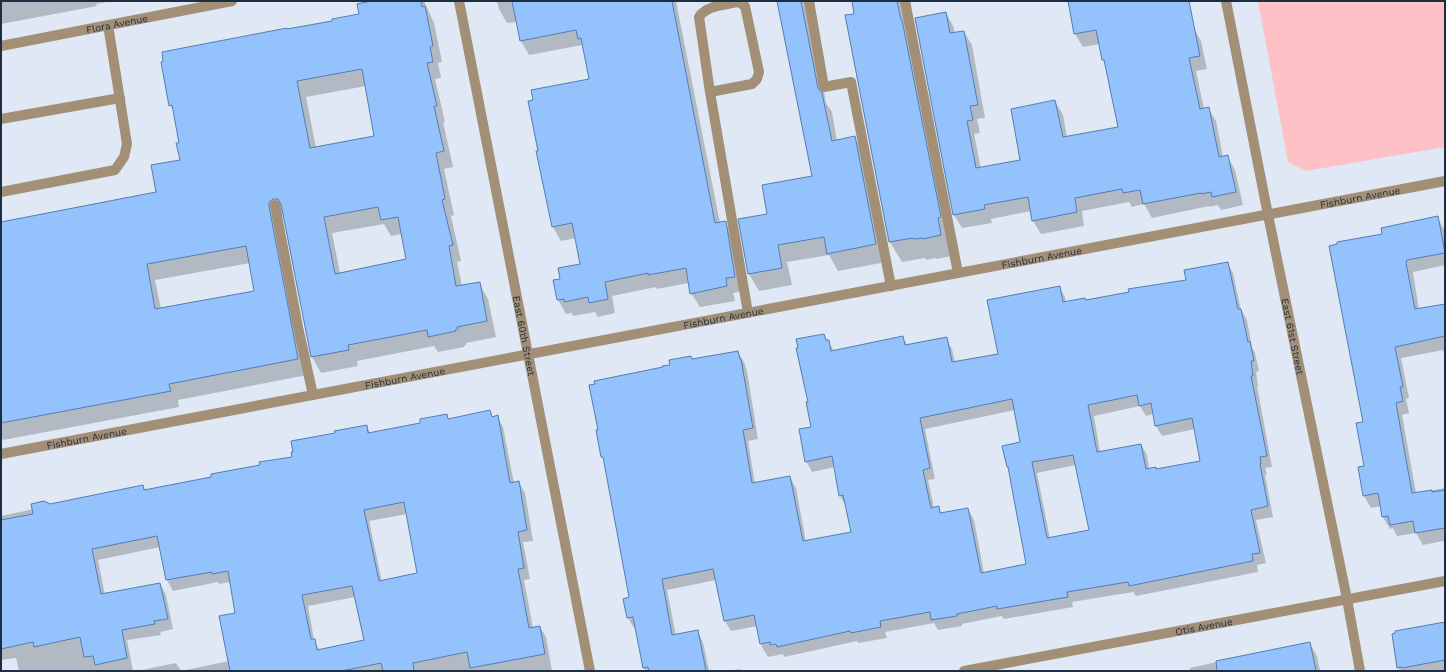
<svg xmlns="http://www.w3.org/2000/svg" width="1446" height="672" font-family="'Work Sans',sans-serif">
	<style>
		.green { fill: #fec1c5 }
		.shadow { fill: #0003; fill-rule: evenodd }
		.building { fill: #94c2fc; stroke: #537eb1; fill-rule: evenodd }
		.lines { fill: none; stroke-linecap: round; stroke-linejoin: round }
		.service { stroke: #a28f76; stroke-width: 10 }
		.minor { stroke: #a28f76; stroke-width: 10 }
		.labels { text-anchor: middle; stroke-width: 3; stroke-linejoin: round; paint-order: stroke }
		.street-label { font-size: 10px; fill: #1c2e44; stroke: #fff }
	</style>
	<rect width="100%" height="100%" fill="#dfe8f4"/>
	<path class="green" d="M1258 1H1445V147L1306 171 1288 162Z"/>
	<g class="shadow">
		<path d="M1 1H112L96 4 97 6 1 24Z"/>
		<path d="M376 1H424L434 23 442 62 438 63 441 78 435 79 445 122H443L453 167 444 169 454 215 451 216 461 261 457 262 462 286 479 283 488 299 496 337 466 343V345L464 346V347L438 352 434 346 357 361 358 366 321 373 312 357 284 214 279 216 307 375 178 400 179 407 3 440 1 436V223L157 193 181 160 180 144 174 112 170 105 334 22 360 14ZM366 86 376 137 316 148 306 97ZM384 224 391 236 402 234 407 259 340 273 332 233ZM250 263 255 292 161 309 155 280Z"/>
		<path d="M497 1H676L720 223 725 222 733 237 743 291 733 293 735 301 700 307 691 293 689 283 657 289 656 287 612 296 615 313 598 317 595 312 573 316 572 313 566 314 558 300 561 280 581 265 576 238 561 241 553 227 539 151 590 80 582 45 529 55 521 41 517 22 507 23 499 9Z"/>
		<path d="M778 1H810L812 20 826 103 832 112 837 141 855 137 865 155 886 262 838 271 829 255 787 262 792 285 759 291 749 274 740 220 768 215 813 177Z"/>
		<path d="M853 1H904L952 256 936 259V258L926 260 925 258 902 262 890 242Z"/>
		<path d="M1069 1H1179L1201 41 1207 69 1196 71 1204 109 1208 108 1216 121 1223 157 1227 156 1235 170 1243 205 1221 210 1218 205 1209 207V206L1152 218 1144 204 1132 207 1129 202 1082 211 1084 226 1041 234 1033 221 1031 211 991 219 992 223 962 228 954 215 946 13 953 26 955 33 964 32 972 45 985 118 977 119 980 133 974 134 981 169 1021 161 1055 101 1063 115 1067 137 1120 128 1107 68 1103 60 1100 44 1083 47 1075 34Z"/>
		<path d="M1437 217 1444 229 1445 235V265L1413 272 1419 310 1445 304V359L1443 350 1401 358 1409 398 1406 399 1409 413 1402 415 1416 493 1445 488V545L1443 541 1423 545 1416 533 1397 536 1393 528 1390 529 1383 517 1381 506 1371 508 1364 496 1359 468 1366 466 1364 423 1383 235Z"/>
		<path d="M1227 263 1233 273 1241 310 1247 320 1252 347 1255 353 1259 371 1256 372 1258 386H1257L1272 467 1265 468 1267 474 1265 475 1273 517 1256 520 1266 563 1257 565 1258 572 1136 596 1133 592 1072 602 1073 607 1004 619 1002 616 962 624V626L938 630 934 623 885 632 887 638 858 643 857 641 784 657 783 654 768 657 762 647 757 626 731 631 725 621 716 580 667 590 676 636 697 631 703 642 709 671H646L644 668 636 628H634L628 618 625 599 631 598 605 462 602 457 671 365 691 357 692 360 738 352 744 362 747 371 758 439 748 441 755 484 790 477 796 488 806 542 852 533 846 506 840 496 835 467 812 472 806 461 812 428 810 402 824 335 834 351 903 338 908 346 946 338 952 349 955 362 999 354 1059 287 1065 297 1066 302 1086 301 1187 281ZM1140 406 1146 416 1153 414 1156 426 1162 436 1195 429 1201 461 1157 470 1156 468 1149 469 1147 455 1141 445 1100 452 1094 416ZM1015 410 1022 443 1008 467 1010 470 1027 564 984 573 974 520 968 509 942 514 938 507 934 508 928 480 935 479 925 429ZM1076 465 1091 531 1050 539 1037 473Z"/>
		<path d="M490 411 493 417 497 416 503 427 514 483 519 482 525 493 533 541 523 542 530 579 524 580 533 628 540 627 546 637 552 671H137L176 663 181 671 229 661 236 614 231 582 219 584 218 582 173 591 167 580 160 547 98 560 105 595 160 584 166 595 173 629 160 632 161 635 127 640 133 671H19L16 658 1 660V516L143 486 146 491 261 466 293 457 336 434 366 426 371 434 422 424 446 415 449 420ZM407 514 419 574 382 582 369 521ZM355 597 365 641 320 651 314 640 308 606Z"/>
		<path d="M1445 623V671H1400L1398 667Z"/>
		<path d="M1310 643 1317 656 1320 671H1186L1190 670V668L1230 659Z"/>
		<path d="M740 669 741 671H729Z"/>
	</g>
	<g class="building">
		<path d="M371 1H421L422 7 425 6 433 46 430 47 433 62 427 63 437 106H434L444 151 436 153 445 199 442 200 453 245 449 246 456 286 480 282 487 321 457 327 458 329 455 330 456 331 428 337 427 330 348 345 349 350 311 357 281 204 278 199H273L269 202V206L298 359 169 384 171 391 1 423V222L156 192 151 165 180 160 176 143H179L172 105 169 106 161 62 163 61 162 52 287 28V29L332 21V19L359 14 357 4ZM362 69 374 136 310 148 297 81ZM378 207 381 220 398 217 406 259 335 274 324 217ZM246 246 254 291 155 309 147 264Z"/>
		<path d="M512 1H672L715 223 726 221 735 277 726 278 727 286 690 294 686 268 648 275V273L605 282 608 299 589 303 588 297 564 302V299L557 300 553 280 560 279 558 268 580 264 572 223 552 227 536 151H538L528 101 533 100 531 90 589 79 581 38 578 39 576 30 520 41Z"/>
		<path d="M777 1H801L818 88 822 93 832 141 855 136 876 244 827 254 824 237 778 245 782 268 748 274 738 219 767 214 762 185 812 176Z"/>
		<path d="M852 1H897L901 20H902L941 217 938 218 941 235 923 239V238L913 239V238L889 242 845 15 854 14Z"/>
		<path d="M1068 1H1189L1200 56 1189 58 1200 109 1209 107 1219 157 1228 155 1236 192 1212 197 1211 192 1201 194V193L1143 204 1140 190 1123 193 1122 189 1075 198 1077 212 1032 221 1028 197 984 205 985 209 953 215 915 18 946 12 950 33 964 31 978 105 970 106 973 120 967 121 976 168 1020 160 1011 109 1055 100 1063 137 1118 127 1104 60H1102L1096 30 1074 34Z"/>
		<path d="M1438 216 1445 253 1407 260 1406 263 1415 309 1445 304V336L1395 347 1403 387H1400L1403 401 1396 403 1412 493 1432 490V492L1445 490V528L1415 533 1413 521 1390 525 1388 516 1382 517 1378 493 1363 496 1358 467 1364 466 1356 423 1363 422 1329 246 1337 244V242L1382 234 1381 228Z"/>
		<path d="M1228 262 1238 309H1241L1248 342 1250 341 1254 361H1251L1253 376H1251L1267 456 1260 457 1261 464H1260L1268 506 1251 510 1260 553 1252 554 1253 561 1129 586 1128 582 1067 592 1068 597 997 609V606L957 614V616L931 620 930 612 880 621 881 627 851 633 850 631 777 647 776 644 770 645V642L760 644 754 615 724 621 713 569 662 579 672 635 698 630 706 671H649L648 667 643 668 633 617 627 618 623 599 629 597 603 457H601L596 430H598L589 385 595 384 594 381 663 367 662 366 670 365 669 360 691 356 692 359 738 351 740 359H741L753 428 743 430 752 483 790 476 803 541 851 532 843 495 839 496 832 456 805 462 799 429 811 427 806 402H808L796 348H798L796 339 824 334 826 340H829L831 351 903 336 905 345 947 337 952 362 998 354 987 300 1060 286 1063 302 1085 298 1086 300 1129 292 1128 289 1186 280 1184 270ZM1137 395 1139 406 1151 403 1155 426 1192 418 1200 461 1156 469V467L1146 469 1141 444 1097 452 1088 405ZM1012 399 1020 442 1002 446 1007 467H1008L1026 564 981 573 968 508 940 513 939 506 931 508 923 470 930 468 920 418ZM1073 455 1089 530 1047 538 1032 462Z"/>
		<path d="M490 410 492 417 498 415 510 483 519 481 527 530 518 532 524 568 518 569 529 628 540 626 545 654 470 668 467 652 413 663 414 671H383L381 663 342 671H230L219 616 235 613 228 571 212 574V572L166 580 157 536 92 549 101 594 160 583 168 619 154 621 155 624 122 630 127 658 95 665 93 656 84 657 80 637 34 647 33 642 1 649V520L33 514 31 504 44 501 50 504 143 485 144 490 211 477V474L260 465 259 462 292 457 291 452H293L291 441 335 433 334 431 367 425 368 433 420 423V419L447 414 448 419ZM404 502 417 573 379 581 364 510ZM352 586 364 640 317 650 315 639H311L302 595Z"/>
		<path d="M1445 622V660L1402 668V667L1397 668 1392 634 1395 633V631Z"/>
		<path d="M1310 642 1316 671H1217L1216 661Z"/>
	</g>
	<g class="lines">
		<g class="service">
			<path d="M809 1 824 87 851 82 891 286"/>
			<path d="M905 1 958 273"/>
			<path d="M710 92 752 84 757 79 759 72 745 6 738 2C725 5 707 5 699 17L710 92 748 313"/>
			<path d="M1 119 120 98"/>
			<path d="M1 192 115 170 124 157 127 144 108 25"/>
			<path d="M275 205 298 327 313 395"/>
		</g>
		<g class="minor">
			<path id="s1" d="M459 1 590 671"/>
			<path id="s2" d="M1226 1 1268 215 1347 599 1360 671"/>
			<path id="s3" d="M1 46 232 1"/>
			<path id="s4" d="M1 454 1445 181"/>
			<path id="s5" d="M964 671 1445 581"/>
		</g>
	</g>
	<g class="labels">
		<g class="street-label">
			<text dy="4" stroke="none"><textPath href="#s3" startOffset="118">Flora Avenue</textPath></text>
			<text dy="4" stroke="none"><textPath href="#s4" startOffset="1383">Fishburn Avenue</textPath></text>
			<text dy="4" stroke="none"><textPath href="#s4" startOffset="1059">Fishburn Avenue</textPath></text>
			<text dy="4" stroke="none"><textPath href="#s4" startOffset="735">Fishburn Avenue</textPath></text>
			<text dy="4" stroke="none"><textPath href="#s1" startOffset="341">East 60th Street</textPath></text>
			<text dy="4" stroke="none"><textPath href="#s2" startOffset="342">East 61st Street</textPath></text>
			<text dy="4" stroke="none"><textPath href="#s4" startOffset="411">Fishburn Avenue</textPath></text>
			<text dy="4" stroke="none"><textPath href="#s4" startOffset="87">Fishburn Avenue</textPath></text>
			<text dy="4" stroke="none"><textPath href="#s5" startOffset="244">Otis Avenue</textPath></text>
		</g>
	</g>
	<rect width="1446" height="672" fill="none" stroke="#1c2e44" stroke-width="4"/>
</svg>
